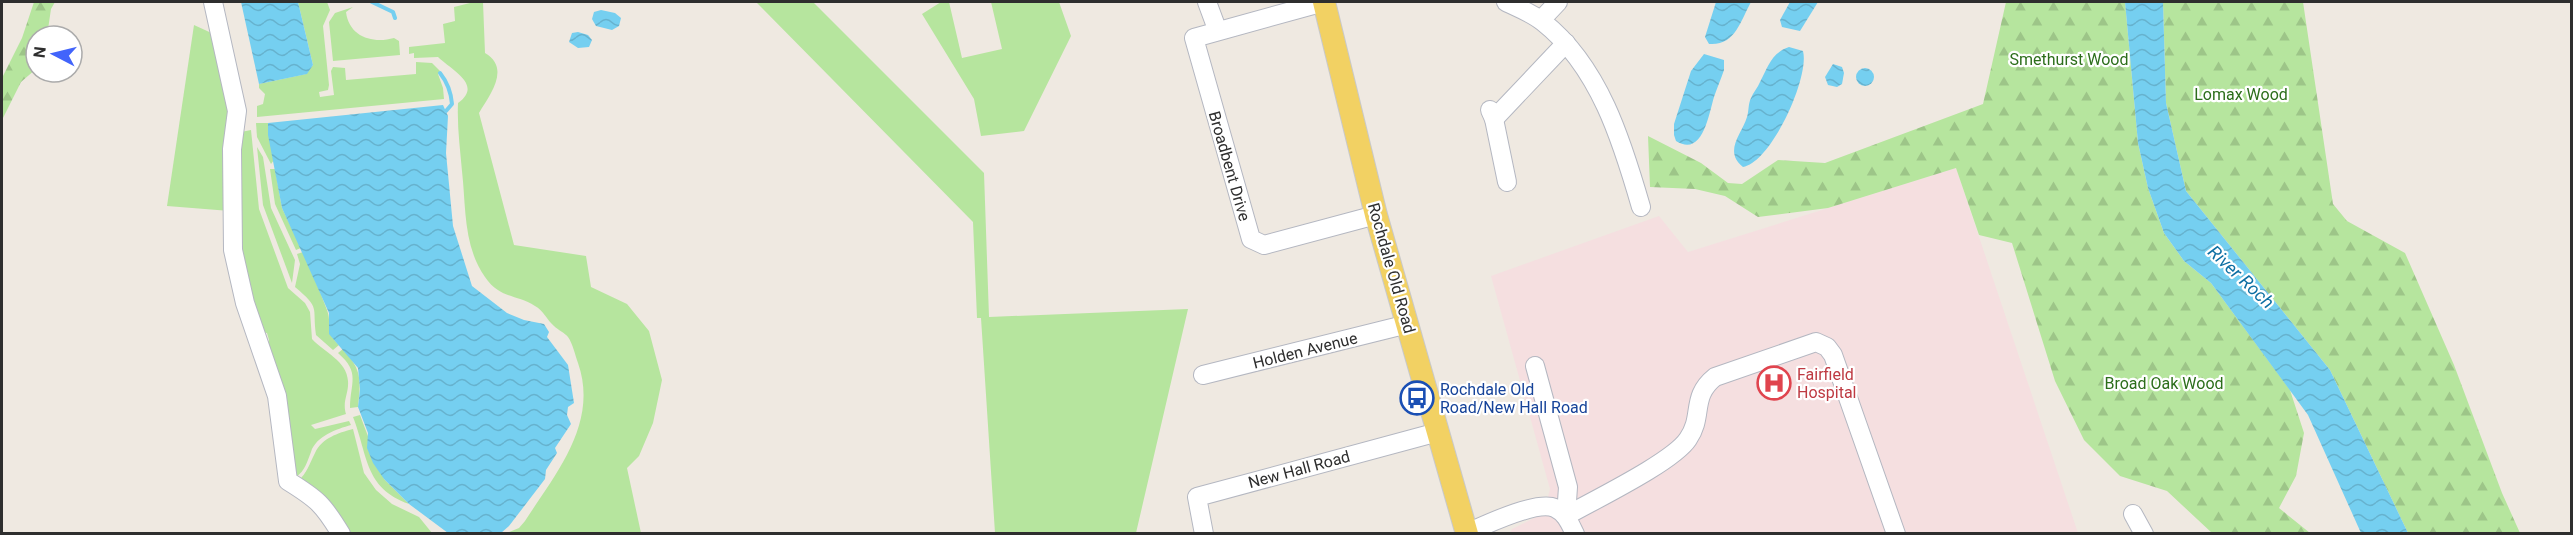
<svg xmlns="http://www.w3.org/2000/svg" width="2573" height="535" font-family="Roboto,sans-serif">
	<style>
		.medical { fill: #f5dfe0 }
		.grass { fill: #b6e59e }
		.forest { fill: url(#forest-firs) }
		.water { fill: url(#water-waves) }
		.lines { fill: none; stroke-linecap: round; stroke-linejoin: round }
		.stream { stroke: #75cff0; stroke-width: 4 }
		.minor-casing { stroke: #b4b7c1; stroke-width: 20 }
		.major-casing { stroke: #c9c9c9; stroke-width: 24 }
		.minor { stroke: #fff; stroke-width: 18 }
		.major { stroke: #f2d163; stroke-width: 22 }
		.labels { text-anchor: middle; stroke-width: 4.5; stroke-linejoin: round; paint-order: stroke }
		.park-label { font-size: 16px; fill: #2c6e1b; stroke: #fff }
		.street-label { font-size: 16px; fill: #2e2e2e; stroke: #fff }
		.health-label { font-size: 16px; fill: #be3a42; stroke: #fff; text-anchor: start }
		.transit-label { font-size: 16px; fill: #164399; stroke: #fff; text-anchor: start }
		.water-label { font-size: 18px; font-style: italic; fill: #0d6fa3; stroke: #fff }
	</style>
	<defs>
		<pattern id="forest-firs" width="22" height="20" patternUnits="userSpaceOnUse" patternTransform="scale(1.5)"><rect width="22" height="20" fill="#b6e59e"/><path d="M5 1l3.5 6h-7zM16 11l3.5 6h-7z" fill="#9dc588"/></pattern>
		<pattern id="water-waves" width="16" height="10" patternUnits="userSpaceOnUse" patternTransform="scale(1.5)"><rect width="16" height="10" fill="#75cff0"/><path d="M0 5q4-4 8 0t8 0" fill="none" stroke="#66b2ce"/></pattern>
	</defs>
	<rect width="100%" height="100%" fill="#efe9e1"/>
	<path class="medical" d="M1956 168 2078 533H1510L1512 529 1544 513 1550 489 1491 276 1659 216 1688 252Z"/>
	<g class="grass">
		<path d="M298 2H327L330 10 323 26 329 85 328 90 319 92 320 97 334 95 331 71 333 67 345 68 346 80 416 74V62L432 63 440 71 438 74 443 88 444 99 257 117V106L263 104 265 94 259 88V84L306 74 313 65Z"/>
		<path d="M474 2H483L485 53C511 68 490 95 479 113L514 245 586 256 591 287 627 304 649 331 662 380 653 423 639 456 627 468 641 533H507L519 528 525 521C556 473 599 423 578 363 575 355 573 344 568 337 565 333 558 330 554 326 547 320 543 310 535 306 516 294 500 299 485 277 463 246 466 206 462 171 460 148 457 126 458 103 483 85 453 71 438 57L414 58V53L409 54V47L445 43 443 24 455 21 454 7Z"/>
		<path d="M756 2H813L984 173 989 317 1188 309 1136 533H995L981 318H977L973 222Z"/>
		<path d="M941 2H949L962 58 1002 49 991 2H1059L1071 36 1024 131 981 136 974 99 922 14Z"/>
		<path d="M353 7 346 12C349 37 373 44 394 38L399 41 400 55 333 61 329 22 335 13Z"/>
		<path d="M194 25 218 36 233 111 230 211 167 206Z"/>
		<path d="M256 123H268L274 160 271 164 257 137Z"/>
		<path d="M251 130 259 209 288 288 305 303 310 312 312 339C324 352 347 361 348 381 349 394 342 401 346 414L311 425 315 429 349 421 351 425C337 429 316 436 311 452 307 462 305 471 296 477L267 349 269 340 267 333 260 332 239 238 241 132Z"/>
		<path d="M257 147 263 157 271 208 295 260 292 283 263 205Z"/>
		<path d="M270 169H275L282 208 301 248 296 250 275 204Z"/>
		<path d="M303 252C311 271 320 291 327 310 332 323 325 332 339 345L333 350 316 335C312 306 321 309 295 287L300 264 297 254Z"/>
		<path d="M343 349C362 370 361 380 358 407L350 408C350 383 361 373 338 353Z"/>
		<path d="M360 415 384 479 409 504C364 488 368 455 353 417Z"/>
		<path d="M353 429 364 473 376 490 392 504 419 517 432 533H345L298 481C307 473 309 465 315 453 322 438 338 433 353 429Z"/>
	</g>
	<g class="forest">
		<path d="M34 2H55L51 9 47 36H36V69L21 82 2 120V78L22 38Z"/>
		<path d="M2006 2H2125L2138 143 2148 188 2164 233 2184 261 2211 283 2290 390 2304 433 2296 476 2279 508 2310 533H2212L2167 491 2120 476 2084 440 2055 381 2012 243 1979 235 1956 168 1828 208 1758 217 1725 196 1695 189 1650 187 1648 136 1701 163 1728 183 1742 184 1778 160 1825 163 1983 104Z"/>
		<path d="M2163 2H2303L2333 204 2347 221 2405 253 2454 365 2502 493 2520 533H2408L2330 370 2186 191 2166 103Z"/>
	</g>
	<g class="water">
		<path d="M241 2H298L313 65 307 74 259 84Z"/>
		<path d="M1716 2H1751C1740 22 1735 46 1709 44L1705 37Z"/>
		<path d="M1790 2H1818L1800 31 1782 27 1780 20Z"/>
		<path d="M2125 2H2163L2166 103 2186 191 2330 370 2408 533H2361L2308 415 2211 283 2184 261 2164 233 2148 188 2138 143Z"/>
		<path d="M601 10 615 13 621 18 619 26 612 30 596 26 592 19 594 12Z"/>
		<path d="M578 32 588 35 592 40 589 47 578 48 569 42 572 33Z"/>
		<path d="M1789 47 1803 51C1810 77 1771 163 1743 167 1723 151 1742 134 1747 117 1749 111 1748 104 1751 98 1753 93 1758 87 1760 82 1768 67 1771 53 1789 47Z"/>
		<path d="M1704 54 1724 60V70C1721 79 1717 88 1714 97 1709 113 1703 158 1676 141L1674 135V124L1691 71Z"/>
		<path d="M1833 64 1842 67 1844 73 1842 84 1837 87 1828 85 1825 77Z"/>
		<circle cx="1865" cy="77" r="9"/>
		<path d="M443 105 448 116 446 153 453 226 472 286 507 313 524 320 544 324 549 332 547 337 568 365 574 403 568 407 567 415 571 424 555 448 557 453 546 470 545 479 509 526 501 533H448L409 504 384 479 373 463 367 448 368 433 358 407 360 389 358 368 329 334V313L282 208 268 135V123Z"/>
	</g>
	<g class="lines">
		<g class="stream">
			<path d="M372 2 393 12 395 18"/>
			<path d="M440 73C448 83 451 92 452 104L446 111"/>
		</g>
		<defs>
			<g id="minor">
				<path d="M213 2 237 111 232 149 233 250 245 303 277 396 288 481C317 499 323 504 341 534"/>
				<path d="M1207 2 1217 29"/>
				<path d="M1324 2 1194 38 1251 239 1264 245 1376 215"/>
				<path d="M1506 2C1518 8 1532 13 1543 22 1599 66 1622 141 1641 207"/>
				<path d="M1541 20 1558 2"/>
				<path d="M1490 110 1494 119 1507 182"/>
				<path d="M1494 119 1566 43"/>
				<path d="M1535 366 1568 487 1566 516"/>
				<path d="M1203 375 1408 324"/>
				<path d="M2133 514 2144 534"/>
				<path d="M1566 516C1594 500 1673 462 1688 439 1704 416 1690 397 1715 377L1816 342 1827 347 1833 355 1896 534"/>
				<path d="M1467 533C1485 525 1537 500 1555 508 1566 513 1570 524 1575 534"/>
				<path d="M1204 534 1197 497 1438 432"/>
			</g>
			<path id="major" d="M1324 2 1376 215 1467 534"/>
		</defs>
		<use href="#minor" class="minor-casing"/>
		<use href="#major" class="major-casing"/>
		<use href="#minor" class="minor"/>
		<use href="#major" class="major"/>
	</g>
	<defs>
		<symbol id="hospital-ring" viewBox="-11 -11 22 22"><circle r="9.5" fill="#fff" stroke="#e0444e" stroke-width="1.5"/><path d="M-5-5h3v3.5h4V-5h3V5h-3V1.5h-4V5h-3Z" fill="#e0444e"/></symbol>
		<symbol id="bus-ring" viewBox="-11 -11 22 22"><circle r="9.5" fill="#fff" stroke="#1a4fb4" stroke-width="1.5"/><path d="M-5-6H5V4H4V6H2V4H-2V6H-4V4H-5ZM-3.5-4V0h7V-4ZM-3.5 1.2v1.5H-2V1.2ZM2 1.2v1.5H3.5V1.2Z" fill="#1a4fb4"/></symbol>
	</defs>
	<g fill-rule="evenodd">
		<use href="#hospital-ring" x="1755" y="364" width="38" height="38"/>
		<use href="#bus-ring" x="1398" y="379" width="38" height="38"/>
	</g>
	<g class="labels">
		<g class="park-label">
			<text x="2069" y="65">Smethurst Wood</text>
			<text x="2241" y="100">Lomax Wood</text>
			<text x="2164" y="389">Broad Oak Wood</text>
		</g>
		<g class="street-label">
			<text transform="translate(1230 166) rotate(74)" y="6">Broadbent Drive</text>
			<text transform="translate(1392 268) rotate(74)" y="6">Rochdale Old Road</text>
			<text transform="translate(1305 350) rotate(-14)" y="6">Holden Avenue</text>
			<text transform="translate(1299 469) rotate(-15)" y="6">New Hall Road</text>
		</g>
		<g class="health-label">
			<text x="1797" y="380">Fairfield<tspan x="1797" dy="18">Hospital</tspan></text>
		</g>
		<g class="transit-label">
			<text x="1440" y="395">Rochdale Old<tspan x="1440" dy="18">Road/New Hall Road</tspan></text>
		</g>
		<g class="water-label">
			<text transform="translate(2241 277) rotate(43)" y="6">River Roch</text>
		</g>
	</g>
	<rect width="2573" height="535" fill="none" stroke="#2e2e2e" stroke-width="6"/>
	<g transform="translate(54 54) rotate(277)"><circle r="28" fill="#ffffff" stroke="#ababab" stroke-width="1.5"/>
	<path d="M0-4.5L10 22L0 15L-10 22Z" fill="#4264fb"/>
	<text y="-9" font-size="16" font-weight="bold" text-anchor="middle" fill="#2e2e2e">N</text>
	</g>
</svg>
